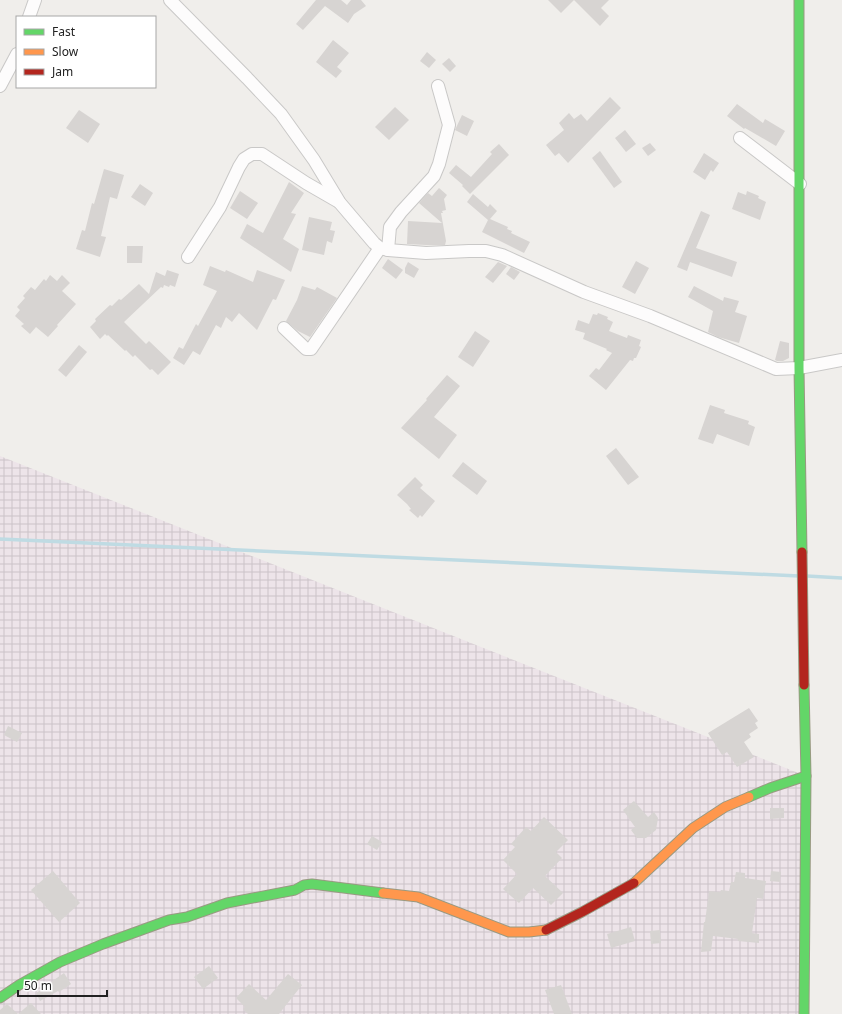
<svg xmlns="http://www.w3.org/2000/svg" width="842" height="1014" font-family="'Noto Sans',sans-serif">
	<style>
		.industrial { fill: url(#industrial-grid) }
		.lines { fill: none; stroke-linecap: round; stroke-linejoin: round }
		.stream { stroke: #bfdbe3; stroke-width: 3.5 }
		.building { fill: #d7d4d2 }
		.street-casing { stroke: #c9c8c7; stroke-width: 14 }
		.fast-casing { stroke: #999a82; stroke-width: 11 }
		.slow-casing { stroke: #999a82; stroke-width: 11 }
		.jam-casing { stroke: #999a82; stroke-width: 11 }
		.street { stroke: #fdfcfc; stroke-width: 12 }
		.fast { stroke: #63d668; stroke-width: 9 }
		.slow { stroke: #ff974d; stroke-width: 9 }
		.jam { stroke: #b3261e; stroke-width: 9 }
	</style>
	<defs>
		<pattern id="industrial-grid" width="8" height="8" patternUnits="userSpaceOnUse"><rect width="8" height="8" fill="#ede4e9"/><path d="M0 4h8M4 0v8" fill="none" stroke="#cbc3c8"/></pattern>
	</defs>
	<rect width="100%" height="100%" fill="#f0eeeb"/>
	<path class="industrial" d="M0 456 806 776V1014H0Z"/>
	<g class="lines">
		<g class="stream">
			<path d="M0 539 799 576"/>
			<path d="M807 576 842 578"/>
		</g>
	</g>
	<g class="building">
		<path d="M316 0H341L347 5 351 0H361L366 6 354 14 348 23 325 6 303 30 296 24Z"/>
		<path d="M548 0H574L561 13Z"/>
		<path d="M574 0H609L601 8 609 16 600 26Z"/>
		<path d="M333 40 349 53 337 67 342 71 336 78 316 62Z"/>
		<path d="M427 52 436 60 429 68 420 61Z"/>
		<path d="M449 58 456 66 450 72 442 64Z"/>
		<path d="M610 97 621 108 568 163 559 153 555 156 546 145 564 130 559 123 569 113 574 119 581 114 587 121Z"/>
		<path d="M737 104 763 123 765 119 785 131 776 146 745 128 744 129 727 116Z"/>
		<path d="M395 107 409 120 389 140 375 127Z"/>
		<path d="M79 110 100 124 88 143 66 128Z"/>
		<path d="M462 115 474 121 467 136 455 130Z"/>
		<path d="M625 130 636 144 626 152 615 138Z"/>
		<path d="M650 143 656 150 648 156 642 148Z"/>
		<path d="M499 144 509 155 470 194 462 186 463 185 449 173 456 165 471 177 492 154 490 152Z"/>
		<path d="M600 151 622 182 614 188 592 158Z"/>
		<path d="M704 153 719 163 713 172 711 170 705 180 693 172Z"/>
		<path d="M104 169 124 175 117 199 110 197 101 236 106 237 100 257 76 249 82 230 85 231 92 203 94 204Z"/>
		<path d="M289 182 304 193 291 213 296 214 283 239 299 249 291 272 240 238 247 224 263 233Z"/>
		<path d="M140 184 153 193 145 206 131 197Z"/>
		<path d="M439 188 447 195 444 199 446 210 442 211 443 213H441L446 241 445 245H426L407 244 408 221 442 223 419 203 428 193 432 196Z"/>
		<path d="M240 191 258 203 247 219 230 208Z"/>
		<path d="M747 191 759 196 758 198 766 202 760 220 732 209 738 192 746 195Z"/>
		<path d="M473 194 488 207 490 204 497 211 490 219 508 227 507 229 512 231 511 233 530 242 524 253 482 232 488 220 467 202Z"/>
		<path d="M701 211 710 215 696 248 737 262 732 277 690 262 687 271 677 267Z"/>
		<path d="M309 217 332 222 330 230 335 231 332 243 327 241 324 255 302 250Z"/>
		<path d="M127 246H143L142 263H127Z"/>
		<path d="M388 259 403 270 396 279 382 268Z"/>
		<path d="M636 261 649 268 635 294 622 287Z"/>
		<path d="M408 262 419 269 414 278 405 273V268Z"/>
		<path d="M498 262 507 266 493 283 485 277Z"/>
		<path d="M210 266 225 272 226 270 253 282 257 270 285 280 276 300 273 299 257 330 239 313 232 322 226 317 221 328 216 325 200 355 193 351 184 365 173 358 179 347 183 349 196 324 198 326 217 291 203 285Z"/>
		<path d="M511 267 520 272 514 280 506 274Z"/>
		<path d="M167 270 179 274 175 287 170 285 169 287 164 285 163 288 161 287 124 322 146 344 149 341 171 362 158 375 152 369 150 370 135 355 133 357 126 350 125 351 108 335 107 336 105 334 100 339 90 327 96 321 95 319 110 305 112 306 119 299 121 300 139 284 149 294 156 272 165 276Z"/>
		<path d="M50 275 57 281 62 275 70 283 62 291 76 304 57 325 58 326 48 337 36 327 30 334 21 326 24 324 15 316 20 310 17 307 25 298 23 296 31 287 35 290 44 279 46 281Z"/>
		<path d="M302 286 315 290 317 287 337 298 310 337 298 331 286 321 297 300Z"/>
		<path d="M694 286 723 301 724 297 739 301 735 312 747 316 739 343 718 337 708 332 713 311 688 297Z"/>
		<path d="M598 313 608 317 607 319 613 322 609 331 627 338 628 335 641 340 639 346 641 347 636 358H634L633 361 630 360 606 390 589 376 596 368 599 370 612 353 606 350 607 349 583 339 585 333 575 330 578 320 589 324 593 314 597 315Z"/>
		<path d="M475 331 490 341 473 367 458 357Z"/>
		<path d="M780 341 789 343V358L783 361H777L775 360Z"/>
		<path d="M79 345 87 352 66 377 58 370Z"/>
		<path d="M447 375 460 386 434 417 457 435 439 459 401 428 427 400 426 399Z"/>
		<path d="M710 405 725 410 724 413 749 421 748 424 755 427 749 446 717 434 713 444 698 439Z"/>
		<path d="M616 448 639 477 628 485 606 456Z"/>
		<path d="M463 462 487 481 477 495 452 476Z"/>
		<path d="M415 477 423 485 420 488 435 501 422 517 420 515 418 518 409 510 411 509 407 504 397 495Z"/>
		<path d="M749 708 758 721 755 723 758 728 749 734 751 737 744 742 754 757 737 767 727 752 722 755 708 733Z"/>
		<path d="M8 726 22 733 17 742 4 735Z"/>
		<path d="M634 801 648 817 654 812 658 818 656 830 646 838H637L631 830 635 827 623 810Z"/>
		<path d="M770 808H784V818L770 819Z"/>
		<path d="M544 817 568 840 556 852 562 858 545 876 563 893 551 905 533 888 519 903 503 889 517 874 503 860 515 847 511 844 526 827 531 831Z"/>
		<path d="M372 836 382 842 377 850 367 844Z"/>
		<path d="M53 871 80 903 59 922 31 890Z"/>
		<path d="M771 871 781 872 780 882 770 881Z"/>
		<path d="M736 872 745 873V878L766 881 763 899 757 898 752 933 759 934V943L738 941V939L713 936 711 951 701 952 704 922H705L709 891 720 892 721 890 729 891 731 882H734Z"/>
		<path d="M631 927 635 941 611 948 607 934Z"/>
		<path d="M660 930 661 943 651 944 650 931Z"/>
		<path d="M209 966 218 978 203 989 194 977Z"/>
		<path d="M64 973 71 984 59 992 58 991 40 1001 36 993 52 983 51 982Z"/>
		<path d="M288 974 302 985 279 1014H248L243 1009 245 1007 236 998 249 984 266 1000Z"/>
		<path d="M561 985 572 1014H554L545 990Z"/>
		<path d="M31 1003 41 1014H18Z"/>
		<path d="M7 1004 18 1014H0V1010Z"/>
	</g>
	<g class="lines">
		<defs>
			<g id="street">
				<path d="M170 0 247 78 281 114 314 160 340 203 374 243 380 248 388 250 426 253 469 251H486L502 255 584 292 650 316 776 369 799 368 842 360"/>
				<path d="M29 17 35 0"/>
				<path d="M0 86 17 54"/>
				<path d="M740 138 800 184"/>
				<path d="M388 250 390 227 401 212 434 176 439 164 449 125 438 86"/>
				<path d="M188 257 220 207 239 167 244 159 252 154H262L306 183 339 202"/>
				<path d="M284 328 306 349H311L380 248"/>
			</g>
			<g id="fast">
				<path d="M799 0V368L802 552"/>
				<path d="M749 797 770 788 806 776"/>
				<path d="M0 998 19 985 60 962 103 944 169 920 187 917 227 903 295 890 304 885 312 884 383 893"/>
				<path d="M804 1014 806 776 804 685"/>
			</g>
			<g id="slow">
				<path d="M634 883 693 828 725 807 749 797"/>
				<path d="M383 893 418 897 509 932H529L546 930"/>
			</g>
			<g id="jam">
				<path d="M802 552 804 685"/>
				<path d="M546 930 582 912 634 883"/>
			</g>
		</defs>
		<use href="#street" class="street-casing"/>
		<use href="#fast" class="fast-casing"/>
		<use href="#slow" class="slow-casing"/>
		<use href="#jam" class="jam-casing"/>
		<use href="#street" class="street"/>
		<use href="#fast" class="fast"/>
		<use href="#slow" class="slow"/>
		<use href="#jam" class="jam"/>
	</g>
	<rect x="16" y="16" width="140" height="72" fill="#ffffff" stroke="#a7a7a7"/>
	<rect x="24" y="29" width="20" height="6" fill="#63d668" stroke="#a7a7a7"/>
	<text x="52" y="36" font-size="12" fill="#222222">Fast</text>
	<rect x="24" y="49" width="20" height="6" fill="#ff974d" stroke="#a7a7a7"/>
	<text x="52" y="56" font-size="12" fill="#222222">Slow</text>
	<rect x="24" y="69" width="20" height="6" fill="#b3261e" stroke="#a7a7a7"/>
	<text x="52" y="76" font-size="12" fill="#222222">Jam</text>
	<path d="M18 990v6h89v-6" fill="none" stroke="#222222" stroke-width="2"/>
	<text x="24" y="990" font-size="12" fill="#222222" stroke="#ffffff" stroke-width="3" paint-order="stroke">50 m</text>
</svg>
